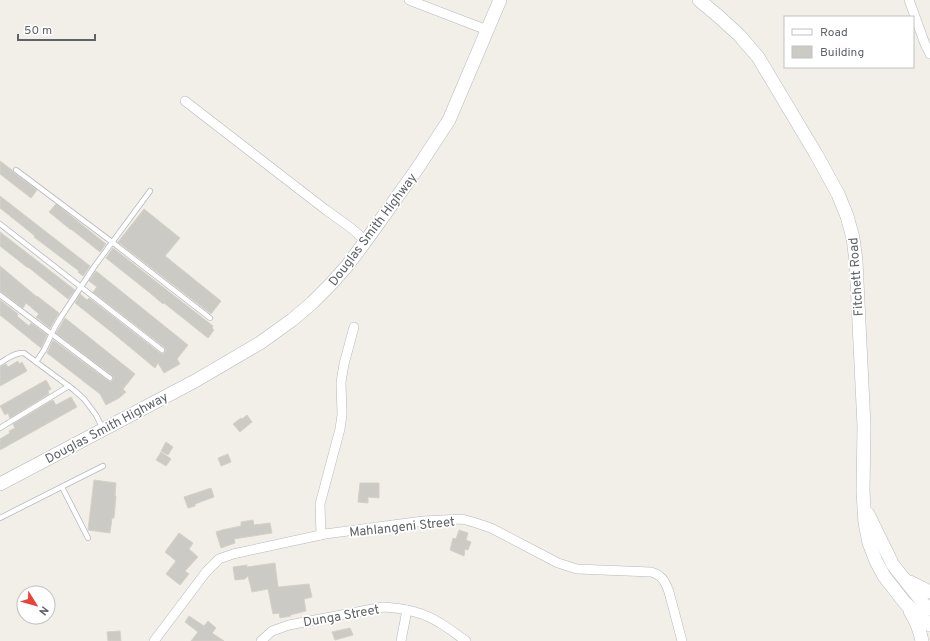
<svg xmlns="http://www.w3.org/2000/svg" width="930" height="641" font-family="Overpass,sans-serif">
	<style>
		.building { fill: #cccac5; stroke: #d6d1c6 }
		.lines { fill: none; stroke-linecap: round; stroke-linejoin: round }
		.lane-casing { stroke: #b5b8bc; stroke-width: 6 }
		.street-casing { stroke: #b5b8bc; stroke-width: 10 }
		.secondary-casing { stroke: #b6babf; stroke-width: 14 }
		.lane { stroke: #fff; stroke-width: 4.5 }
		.street { stroke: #fff; stroke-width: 9 }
		.secondary { stroke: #fff; stroke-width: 13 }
		.labels { text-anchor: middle; stroke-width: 3.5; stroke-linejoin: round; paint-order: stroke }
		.street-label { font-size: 13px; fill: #5f6368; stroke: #fff }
	</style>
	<rect width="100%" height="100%" fill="#f1efe8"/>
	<g class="building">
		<path d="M0 161 12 170 14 173 37 190 31 198 0 174Z"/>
		<path d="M0 196 90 266 83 276 78 272 79 271 34 237 35 236 0 208Z"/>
		<path d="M56 204 106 244 100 252 71 229V230L49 212Z"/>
		<path d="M144 209 180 238 165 256 221 301 211 314 118 242Z"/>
		<path d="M0 232 75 290 68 299 28 267V268L0 246Z"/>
		<path d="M113 248 213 326 212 328 214 330 208 338 164 303 163 304 150 293 106 258Z"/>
		<path d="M0 266 37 297V296L59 313 50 328 36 317 39 314 26 303 23 308 2 292 0 291Z"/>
		<path d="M96 271 188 345 177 359 180 364 164 373 158 363 155 368 114 334 75 303 80 294 87 300 89 298 160 353 163 354 165 352 166 349 164 347 93 292 97 287 89 281Z"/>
		<path d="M0 300 18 314 17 316 29 326 31 323 47 335 41 348 0 315Z"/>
		<path d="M65 318 135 374 123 389 126 392 119 398 106 405 100 394 47 353 53 340 108 381 111 382 113 380 114 377 112 375 56 333Z"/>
		<path d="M18 361 19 364 22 362 27 371 0 386V367L6 364 8 367Z"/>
		<path d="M46 380 51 389 48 391 49 394 10 418 8 413 5 415 0 406Z"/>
		<path d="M71 397 77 407 0 450V439L10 433 9 431 15 428 13 424 53 400 56 405Z"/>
		<path d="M247 415 252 422 240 432 233 424 241 418 242 419Z"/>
		<path d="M166 442 173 447 168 455 161 451Z"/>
		<path d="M161 452 171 459 166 466 156 460Z"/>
		<path d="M228 454 231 462 221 466 218 458Z"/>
		<path d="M94 480 116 483 115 496H116L114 518H112L110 533 88 530Z"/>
		<path d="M360 483H379V498L368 497V503L358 502Z"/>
		<path d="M211 488 214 497 195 504V506L188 508 184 497Z"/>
		<path d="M253 520 254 525 270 523 272 533 234 539 235 543 221 548 216 532 222 530 241 526V522Z"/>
		<path d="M459 530 468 533 466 540 471 542 468 550 465 549 464 556 450 550 453 538 456 539Z"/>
		<path d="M179 533 193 543 189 549 198 557 185 571 189 574 180 585 166 574 176 561 165 552Z"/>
		<path d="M275 563 278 587 309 584 312 597 304 599 306 611 290 615 291 616 280 618 279 613 273 614 268 589 252 592 248 576 245 579 235 580 233 567 247 565V567Z"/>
		<path d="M189 616 204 626 208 621 216 628 212 633 224 641H191L198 632 185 622Z"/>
		<path d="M350 628 353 635 335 640 332 632Z"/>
		<path d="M120 631 121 641H108L107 632Z"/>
	</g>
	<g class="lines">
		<defs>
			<g id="lane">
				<path d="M16 170 112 242 210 318"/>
				<path d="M0 224 162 350"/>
				<path d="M0 295 110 378"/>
				<path d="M36 362 44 350 55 327 61 317 94 267 150 191"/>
				<path d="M0 363C7 359 15 352 24 353L74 390 84 399 96 415 103 429"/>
				<path d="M0 428 69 386"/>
				<path d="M62 487 88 538"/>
				<path d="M0 518 103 466"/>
			</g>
			<g id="street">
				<path d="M409 0 487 30"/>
				<path d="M909 0 925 44 930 54"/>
				<path d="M185 101 326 210 351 228 366 241"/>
				<path d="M321 535 320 504 340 429 342 415 341 382 344 364 354 327"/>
				<path d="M154 641 206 572 219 559 233 554 325 534 423 521 462 519 473 522 491 528 558 563 577 569 651 572C662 575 665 581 669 592L682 641"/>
				<path d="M261 641 272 631 289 625 383 607C403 608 423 612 440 623 449 628 457 635 466 641"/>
				<path d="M401 641 407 610"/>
			</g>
			<g id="secondary">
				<path d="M699 0 717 15 739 35 758 57 816 154 838 194 847 216 853 238 856 261 864 426 863 491 865 523 869 543 876 561 884 576 905 603 930 625"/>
				<path d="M0 484 195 381 260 343 292 320 312 303 329 286 347 266 370 235 417 169 449 120 500 0"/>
				<path d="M868 514 893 565 924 604 930 609"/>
				<path d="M910 582 930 592"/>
				<path d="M910 611C916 621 920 630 922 641"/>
			</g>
		</defs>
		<use href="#lane" class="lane-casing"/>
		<use href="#street" class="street-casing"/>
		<use href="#secondary" class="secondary-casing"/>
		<use href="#lane" class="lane"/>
		<use href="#street" class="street"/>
		<use href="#secondary" class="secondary"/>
	</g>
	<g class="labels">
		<g class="street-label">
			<text transform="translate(372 229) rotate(-53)" y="5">Douglas Smith Highway</text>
			<text transform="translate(855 277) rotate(-94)" y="5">Fitchett Road</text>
			<text transform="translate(106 427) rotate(-28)" y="5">Douglas Smith Highway</text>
			<text transform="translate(402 526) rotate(-6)" y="5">Mahlangeni Street</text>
			<text transform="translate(341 615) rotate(-10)" y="5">Dunga Street</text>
		</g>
	</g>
	<rect x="784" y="16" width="130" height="52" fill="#ffffff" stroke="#bfc1c3"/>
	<rect x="792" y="29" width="20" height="6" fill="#ffffff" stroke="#bfc1c3"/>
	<text x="820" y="36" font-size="12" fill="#5f6368">Road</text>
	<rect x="792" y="46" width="20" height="12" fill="#cccac5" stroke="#bfc1c3"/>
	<text x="820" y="56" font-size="12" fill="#5f6368">Building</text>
	<g transform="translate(36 605) rotate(127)"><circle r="19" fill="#ffffff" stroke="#bfc1c3"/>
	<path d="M0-3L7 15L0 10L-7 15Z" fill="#ea4335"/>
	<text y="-6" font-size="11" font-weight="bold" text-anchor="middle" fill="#5f6368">N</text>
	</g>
	<path d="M18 34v6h77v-6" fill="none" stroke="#5f6368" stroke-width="2"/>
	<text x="24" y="34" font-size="12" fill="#5f6368" stroke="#ffffff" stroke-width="3" paint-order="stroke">50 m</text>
</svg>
